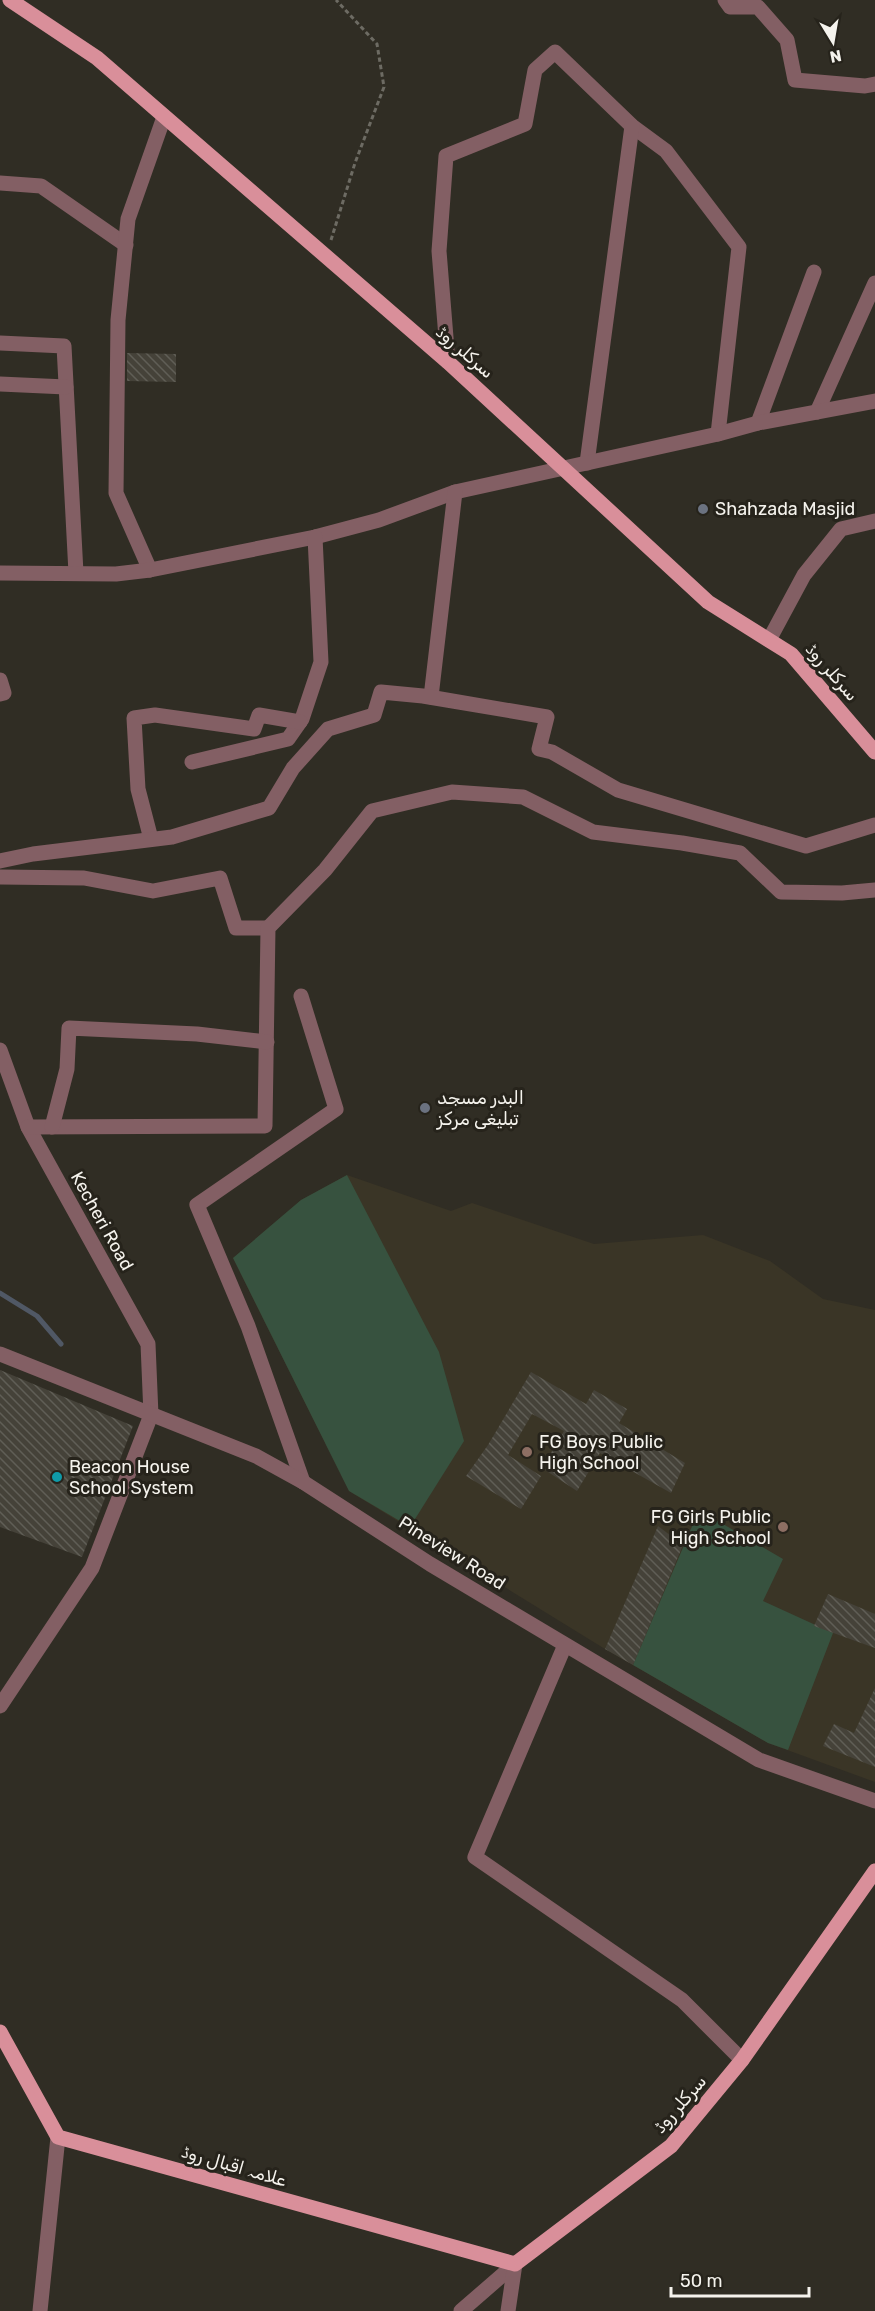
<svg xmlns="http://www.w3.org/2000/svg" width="875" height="2311" font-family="Rubik,'Noto Naskh Arabic',sans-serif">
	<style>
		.built { fill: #3a3526 }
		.pitch { fill: #37523f }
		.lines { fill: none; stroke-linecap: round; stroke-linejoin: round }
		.stream { stroke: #505865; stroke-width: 5 }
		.building { fill: url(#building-back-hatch) }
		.path { stroke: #6d6b63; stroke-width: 3; stroke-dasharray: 4.5 3; stroke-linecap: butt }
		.minor { stroke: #835f64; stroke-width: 15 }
		.major { stroke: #d98f9a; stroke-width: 15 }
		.worship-dot { fill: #6b7280; stroke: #26231b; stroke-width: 2 }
		.education-dot { fill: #8d6e63; stroke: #26231b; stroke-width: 2 }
		.culture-dot { fill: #0f9aa8; stroke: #26231b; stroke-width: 2 }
		.labels { text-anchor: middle; stroke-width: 6; stroke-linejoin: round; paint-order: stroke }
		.street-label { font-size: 18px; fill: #f5f3ed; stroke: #26231b }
		.poi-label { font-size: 18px; fill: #f5f3ed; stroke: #26231b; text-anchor: start }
	</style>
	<defs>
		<pattern id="building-back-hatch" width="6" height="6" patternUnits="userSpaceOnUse" patternTransform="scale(1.5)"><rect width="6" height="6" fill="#454239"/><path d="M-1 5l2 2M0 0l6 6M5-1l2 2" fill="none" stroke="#605e56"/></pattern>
	</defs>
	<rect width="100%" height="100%" fill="#302d24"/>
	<path class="built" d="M347 1175 451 1211 472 1203 594 1244 703 1235 770 1261 823 1299 875 1310V1782L768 1743 605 1649 349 1491 233 1258 301 1200Z"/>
	<g class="pitch">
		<path d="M347 1175 439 1352 464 1441 410 1527 349 1491 233 1258 301 1200Z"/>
		<path d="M699 1510 783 1559 763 1601 833 1633 788 1750 768 1743 633 1665Z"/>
	</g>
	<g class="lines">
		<path class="stream" d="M0 1293 37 1316 61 1344"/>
	</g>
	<g class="building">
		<path d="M127 353 176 354V382L127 381Z"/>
		<path d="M0 1370 133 1426 82 1557 0 1527Z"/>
		<path d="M531 1372 586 1404 594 1390 627 1409 619 1423 685 1463 671 1493 600 1453 577 1491 542 1468 564 1431 532 1414 508 1455 541 1476 521 1509 466 1476 488 1445Z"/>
		<path d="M658 1526 683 1545 633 1665 605 1649Z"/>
		<path d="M828 1594 875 1614V1648L814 1626Z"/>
		<path d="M875 1688V1767L823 1746 834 1724 854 1733Z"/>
	</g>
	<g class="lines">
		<path class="path" d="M331 240 355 163 384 87 377 44 336 0"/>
		<g class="minor">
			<path d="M725 0 730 7H758L787 40 795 80 865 86 875 84"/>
			<path d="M0 183 41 186 126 245"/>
			<path d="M0 343 64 346 76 573"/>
			<path d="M448 362 439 251 446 156 525 124 535 70 555 52 632 126 666 151 739 247 718 434"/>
			<path d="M0 384 66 387"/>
			<path d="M817 412 875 283"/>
			<path d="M758 423 814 272"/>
			<path d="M587 463 632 126"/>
			<path d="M150 570 116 493 118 320 128 219 164 117"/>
			<path d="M0 573 116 574 150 570 315 537 379 520 455 492 718 434 758 423 875 401"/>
			<path d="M769 640 804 575 841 529 875 521"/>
			<path d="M0 680 4 693 0 694"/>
			<path d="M431 697 455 492"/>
			<path d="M192 762 288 739 302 719 321 662 315 537"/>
			<path d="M151 839 138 789 134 718 155 715 254 729 259 715 300 722"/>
			<path d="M0 861 33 854 172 837 269 808 293 768 328 729 374 715 381 692 423 696 547 717 539 749 552 752 618 790 806 846 875 825"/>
			<path d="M0 877 84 878 153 891 220 878 236 928H268"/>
			<path d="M301 996 336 1109 197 1205 248 1326 303 1482"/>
			<path d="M0 1050 28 1127 148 1344 151 1415 92 1568 0 1706"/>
			<path d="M28 1127 265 1126 268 928 325 870 372 811 452 792 523 797 593 832 682 843 740 853 781 892 842 893 875 890"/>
			<path d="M52 1127 67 1069 69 1028 197 1034 267 1042"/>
			<path d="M0 1354 256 1456 303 1482 430 1564 759 1760 875 1801"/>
			<path d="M565 1645 475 1857 682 2000 742 2060"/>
			<path d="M40 2311 58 2137"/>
			<path d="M461 2311 515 2264"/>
			<path d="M508 2311 515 2264"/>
		</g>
		<g class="major">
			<path d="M10 0 97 58 448 362 708 602 791 654 875 752"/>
			<path d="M0 2032 58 2137 515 2264 671 2146 742 2060 875 1871"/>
		</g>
	</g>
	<g class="worship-dot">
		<circle cx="703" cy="509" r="6"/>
		<circle cx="425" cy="1108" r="6"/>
	</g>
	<g class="education-dot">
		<circle cx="527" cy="1452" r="6"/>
		<circle cx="783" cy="1527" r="6"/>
	</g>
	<circle class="culture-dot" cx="57" cy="1477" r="6"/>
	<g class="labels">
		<g class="street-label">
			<text transform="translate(465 352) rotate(41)" y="6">سرکلر روڈ</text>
			<text transform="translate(832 672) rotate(49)" y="6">سرکلر روڈ</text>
			<text transform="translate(102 1221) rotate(61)" y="6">Kecheri Road</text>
			<text transform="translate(452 1553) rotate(32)" y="6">Pineview Road</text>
			<text transform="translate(680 2104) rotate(-49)" y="6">سرکلر روڈ</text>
			<text transform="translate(234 2166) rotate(16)" y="6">علامہ اقبال روڈ</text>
		</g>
		<g class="poi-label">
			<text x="715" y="515">Shahzada Masjid</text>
			<text x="437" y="1104">البدر مسجد<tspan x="437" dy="21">تبلیغی مرکز</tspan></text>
			<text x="539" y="1448">FG Boys Public<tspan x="539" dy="21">High School</tspan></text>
			<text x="69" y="1473">Beacon House<tspan x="69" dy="21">School System</tspan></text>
			<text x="771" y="1523" text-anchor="end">FG Girls Public<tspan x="771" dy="21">High School</tspan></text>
		</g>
	</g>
	<g transform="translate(833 42) rotate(169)" stroke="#26231b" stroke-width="4.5" paint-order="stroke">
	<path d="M0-4.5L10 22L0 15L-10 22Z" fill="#f5f3ed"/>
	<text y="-9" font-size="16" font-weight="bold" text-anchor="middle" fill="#f5f3ed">N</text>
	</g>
	<path d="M671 2287v9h138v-9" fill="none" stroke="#f5f3ed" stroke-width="3"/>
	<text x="680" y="2287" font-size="18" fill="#f5f3ed" stroke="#26231b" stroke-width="4.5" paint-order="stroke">50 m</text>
</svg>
